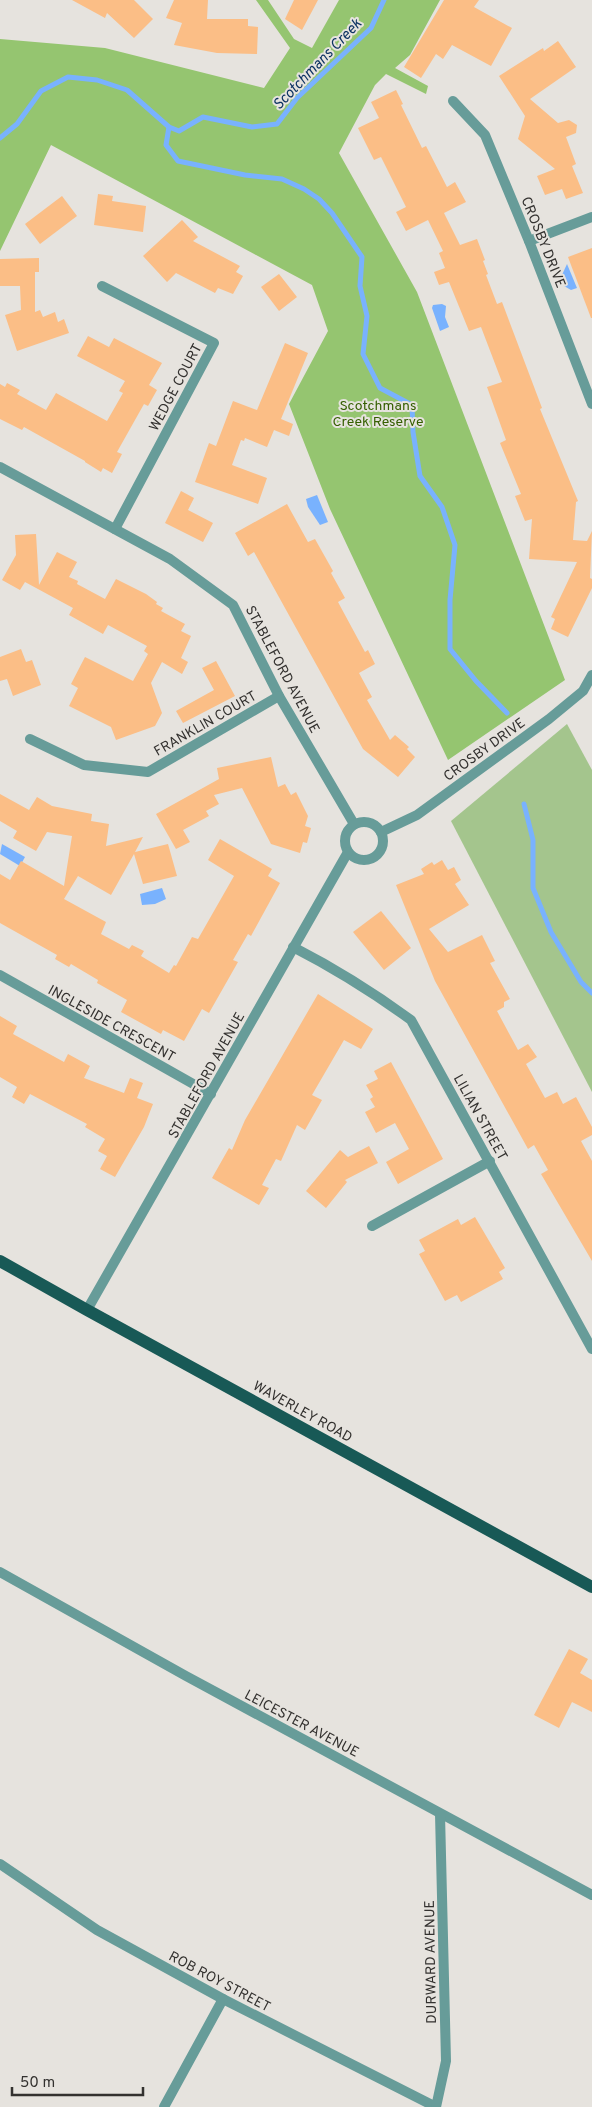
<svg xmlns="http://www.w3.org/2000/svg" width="592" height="2107" font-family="Overpass,sans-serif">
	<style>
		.green { fill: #a4c58d }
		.forest { fill: #95c570 }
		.water { fill: #79b2fe }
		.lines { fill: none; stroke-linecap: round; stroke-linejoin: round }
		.stream { stroke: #79b2fe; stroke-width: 5 }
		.building { fill: #fbbe86 }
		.street { stroke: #679c99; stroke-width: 10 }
		.primary { stroke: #185956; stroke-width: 12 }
		.labels { text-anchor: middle; stroke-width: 4; stroke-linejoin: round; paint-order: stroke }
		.street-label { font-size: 14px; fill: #33312f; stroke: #e6e3de }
		.park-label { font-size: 14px; fill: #355f00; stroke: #e6e3de }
		.water-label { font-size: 15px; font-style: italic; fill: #0d3362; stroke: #e6e3de }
	</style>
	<rect width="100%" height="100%" fill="#e6e3de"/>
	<path class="green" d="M567 724 592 770V1092L451 821Z"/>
	<path class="forest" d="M256 0H268L294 39 312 48 339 0H440L410 55 395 68 428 86 426 94 386 74 375 85 339 153 417 292 565 680 448 760 330 509 289 404 328 331 312 285 51 145 0 251V39L105 48 264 88 290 48Z"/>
	<g class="water">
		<path d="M567 264 577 288 571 290 564 286 561 277Z"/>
		<path d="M442 304 446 306 445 317 449 327 440 331 432 308 433 305Z"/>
		<path d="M317 495 328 522 320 525 308 507 306 499Z"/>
		<path d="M2 844 25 857 20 866 0 854Z"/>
		<path d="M162 888 166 899 155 904 142 905 140 894Z"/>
	</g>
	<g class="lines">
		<g class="stream">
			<path d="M169 127 166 145 178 161 245 175 282 179 304 189 319 199 332 213 362 257 360 286 367 316 363 354 380 388 412 405 413 432 420 476 442 507 455 545 450 600V649L476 681 507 713"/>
			<path d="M0 138 17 124 41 91 68 77 97 80 127 90 169 127 179 131 203 117 252 127 277 124 297 98 371 28 384 0"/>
			<path d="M524 804 533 840V888L551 932 581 982 592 993"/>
		</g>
	</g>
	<g class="building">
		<path d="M72 0H134L153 19 134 38 107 13 105 18Z"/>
		<path d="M174 0H208L207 19H248V26L258 27 257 54 217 53 174 45 182 23 166 18Z"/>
		<path d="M294 0H318L302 30 285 19Z"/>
		<path d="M444 0H479L474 7 512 28 491 66 452 45 443 59 436 54 421 78 404 67Z"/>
		<path d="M558 41 576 67 530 99 558 123 569 120 577 125 576 133 566 137 576 164 572 166 583 193 566 199 562 189 545 195 537 176 555 169 518 139 525 116 499 76 543 48 544 51Z"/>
		<path d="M396 90 403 104 401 105 422 148 426 146 447 187 455 182 466 202 444 213 460 245 477 239 485 260 483 261 488 274 486 275 497 304 502 302 542 408 540 409 578 501 576 502 573 540 587 541 592 531 590 578 592 579V588L568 637 551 629 555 619 551 617 577 562 529 559 532 519 525 521 515 496 521 494 500 443 506 440 487 387 502 382 481 327 469 331 449 282 439 285 434 272 445 268 439 253 443 251 428 220 406 231 396 212 406 207 381 157 374 160 358 128 379 118 371 102Z"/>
		<path d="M98 194 113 196 112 201 146 206 143 232 94 225Z"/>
		<path d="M62 196 77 216 40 244 25 224Z"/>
		<path d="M182 220 198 237 193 241 240 266 236 272 243 276 233 294 218 288 215 293 176 273 167 282 143 256Z"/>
		<path d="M592 248V318H591L568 257Z"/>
		<path d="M39 258V272H35V312L40 310 43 317 55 312 58 322 64 319 69 333 17 351 5 315 21 310 20 286H0V259Z"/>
		<path d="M279 274 297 297 279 311 261 287Z"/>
		<path d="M88 336 109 347 114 338 162 363 149 385 157 390 148 406 144 404 117 452 122 454 112 473 103 468 101 472 85 462V461L24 427 22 430 0 419V384L5 387 7 383 20 390 17 394 46 410 56 393 107 421 123 393 119 391 125 381 77 356Z"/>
		<path d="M285 343 308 353 281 419 293 424 289 436 274 430 267 447 245 438 244 441 241 440 232 465 267 478 258 504 195 482 209 443 216 446 233 401 257 410Z"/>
		<path d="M181 491 194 498 188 510 213 523 203 542 165 523Z"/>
		<path d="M287 504 308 542 315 539 333 571 331 573 345 598 338 602 365 652 368 650 375 664 359 673 372 697 367 700 390 740 395 735 409 747 407 749 415 757 398 777 363 749 254 552 248 556 235 533Z"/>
		<path d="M36 534 39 585 57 552 77 562 69 577 78 581 77 584 105 599 116 579 146 594 157 602 156 604 163 608 161 611 185 624 181 631 191 636 181 658 188 662 182 674 162 662 151 683 162 713 155 726 116 740 111 727 69 706 78 688 71 684 85 657 133 681 148 654 144 651 147 646 108 625 103 634 69 615 73 608 25 582 20 590 2 580 16 555 15 535Z"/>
		<path d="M21 649 26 662 32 660 41 685 13 696 7 679 0 681V657Z"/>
		<path d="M216 661 235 696 183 723 176 711 214 690 202 668Z"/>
		<path d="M271 757 278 787 285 784 291 795 296 792 308 816 305 826 311 828 307 843 303 842 300 853 271 844 242 788 214 795 219 804 206 811 209 816 183 830 190 842 176 849 156 814 219 779 217 768Z"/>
		<path d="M0 794 29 810 37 797 52 806 92 814 91 821 109 824 106 846 143 837 135 852 168 844 177 876 143 884 134 854 111 895 78 876 64 899 106 922 101 934 129 949 132 945 144 951 141 956 169 973 174 965 176 966 192 937 198 939 234 876 208 860 220 839 272 869 268 876 280 883 251 936 248 934 233 960 238 962 209 1013 202 1009 184 1041 163 1030 161 1034 121 1012 127 1000 97 983 98 980 71 964 69 967 55 959 57 955 0 923V874L10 880 21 861 64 886 72 836 47 832 36 851 13 838 17 831 0 821Z"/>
		<path d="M442 860 448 870 454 867 461 880 455 884 469 905 429 929 448 952 482 935 495 961 490 963 510 999 504 1002V1007L497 1011 518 1050 528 1044 537 1057 526 1064 545 1098 557 1092 563 1104 576 1097 592 1127V1135L581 1141 592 1161V1261L541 1174 548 1170 534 1145 528 1149 435 981 396 885 424 874 421 869 432 862 434 865Z"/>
		<path d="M381 911 411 948 384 970 353 932Z"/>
		<path d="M318 994 373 1029 361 1049 344 1040 312 1095 322 1100 305 1130 297 1125 281 1161 276 1159 262 1185 269 1188 259 1205 212 1178 229 1148 232 1150 245 1120Z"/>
		<path d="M0 1016 17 1026 13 1034 64 1062 68 1054 90 1066 84 1078 124 1093 130 1078 143 1083 137 1098 153 1104 144 1127 115 1177 100 1169 107 1156 98 1151 105 1139 85 1127 87 1124 30 1094 24 1104 12 1097 17 1087 0 1077Z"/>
		<path d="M391 1062 443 1159 398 1184 386 1162 409 1149 395 1123 376 1133 365 1112 375 1107 370 1099 373 1097 366 1085 378 1079 374 1071Z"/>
		<path d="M369 1146 378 1163 345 1180 347 1182 326 1208 306 1191 340 1150 348 1157Z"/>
		<path d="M475 1217 505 1268 499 1272 503 1279 461 1302 457 1295 445 1301 419 1254 425 1251 419 1240 458 1219 461 1225Z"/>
		<path d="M569 1649 588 1659 580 1673 592 1680V1712L572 1702 559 1728 534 1715Z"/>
	</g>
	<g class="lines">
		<g class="street">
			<path d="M453 101 485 135 529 241 592 404"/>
			<path d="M529 241 592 217"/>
			<path d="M102 286 214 343 115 529"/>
			<path d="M0 467 170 559 233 605 279 696 354 824"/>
			<path d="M30 739 84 765 148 772 279 696"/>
			<circle cx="364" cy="841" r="19"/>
			<path d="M381 832 417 815 549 719 583 691 592 675"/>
			<path d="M293 947C334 968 374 993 411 1020L592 1349"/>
			<path d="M0 975 211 1094"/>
			<path d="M372 1226 490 1161"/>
			<path d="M87 1310 348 852"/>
			<path d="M0 1572 186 1676 592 1895"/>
			<path d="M0 1864 97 1930 223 1999 436 2107"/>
			<path d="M164 2107 223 1999"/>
			<path d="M436 2107 446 2061 440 1814"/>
		</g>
		<path class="primary" d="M0 1261 87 1310 592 1587"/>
	</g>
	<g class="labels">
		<g class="street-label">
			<text transform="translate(544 242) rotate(68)" y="5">CROSBY DRIVE</text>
			<text transform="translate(175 387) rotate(-62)" y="5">WEDGE COURT</text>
			<text transform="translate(283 669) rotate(62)" y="5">STABLEFORD AVENUE</text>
			<text transform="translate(205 723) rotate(-30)" y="5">FRANKLIN COURT</text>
			<text transform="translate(484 749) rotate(-36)" y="5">CROSBY DRIVE</text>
			<text transform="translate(112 1023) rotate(29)" y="5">INGLESIDE CRESCENT</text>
			<text transform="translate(206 1075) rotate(-61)" y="5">STABLEFORD AVENUE</text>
			<text transform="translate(481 1117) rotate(61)" y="5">LILIAN STREET</text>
			<text transform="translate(303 1411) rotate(29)" y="5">WAVERLEY ROAD</text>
			<text transform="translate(302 1723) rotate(28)" y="5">LEICESTER AVENUE</text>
			<text transform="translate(430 1962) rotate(-91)" y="5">DURWARD AVENUE</text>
			<text transform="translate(220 1981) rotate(28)" y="5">ROB ROY STREET</text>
		</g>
		<g class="park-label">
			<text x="378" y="410">Scotchmans<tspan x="378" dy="16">Creek Reserve</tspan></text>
		</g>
		<g class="water-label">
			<text transform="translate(317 64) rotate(-46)" y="5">Scotchmans Creek</text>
		</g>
	</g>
	<path d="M12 2087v8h131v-8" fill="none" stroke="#33312f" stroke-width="2.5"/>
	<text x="20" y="2087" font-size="15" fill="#33312f" stroke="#e6e3de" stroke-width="4" paint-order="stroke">50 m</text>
</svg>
